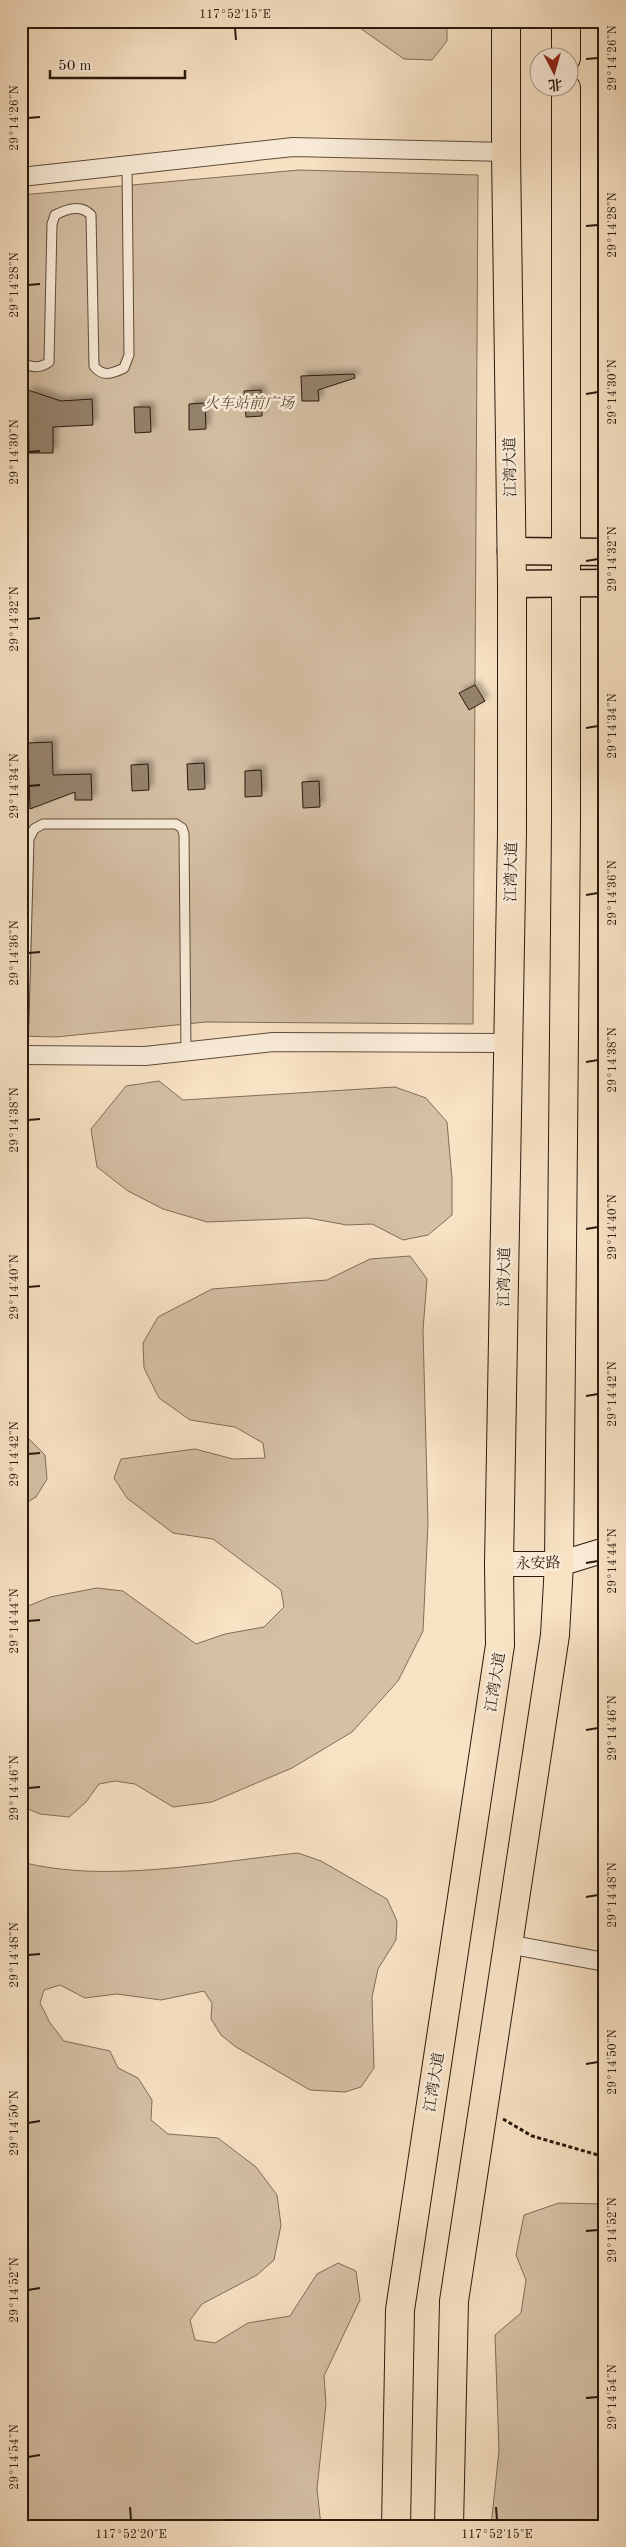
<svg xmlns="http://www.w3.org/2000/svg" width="626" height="2547" font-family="'Old Standard TT','Noto Serif SC',serif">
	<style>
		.green { fill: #d5c0a5; stroke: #806d58 }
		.building { fill: #95826c; stroke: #2a1a0c; filter: url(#shadow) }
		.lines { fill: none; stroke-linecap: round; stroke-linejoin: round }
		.lane-casing { stroke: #5e4c3a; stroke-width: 11 }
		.street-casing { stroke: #5e4c3a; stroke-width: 20 }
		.secondary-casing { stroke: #2a1a0c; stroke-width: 26 }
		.primary-casing { stroke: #2a1a0c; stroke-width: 29 }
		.highway-casing { stroke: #2a1a0c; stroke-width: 30 }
		.path { stroke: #2a1a0c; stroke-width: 3; stroke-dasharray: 4 2.5; stroke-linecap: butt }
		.lane { stroke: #faecd9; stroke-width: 9 }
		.street { stroke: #faecd9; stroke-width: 18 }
		.secondary { stroke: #faecd9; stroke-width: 24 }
		.primary { stroke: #f8e2c4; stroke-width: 26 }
		.highway { stroke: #f8e2c4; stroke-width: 28 }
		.ticks { fill: none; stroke: #2a1a0c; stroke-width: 2 }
		.labels { text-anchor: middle; stroke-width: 5; stroke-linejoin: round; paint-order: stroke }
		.park-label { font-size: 15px; font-style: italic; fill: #5d4c3a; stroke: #faecd9 }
		.street-label { font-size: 15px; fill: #2a1a0c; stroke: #faecd9 }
		.neatline { fill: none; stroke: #2a1a0c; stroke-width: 2 }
		.ticks-label { font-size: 12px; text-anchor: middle; fill: #2a1a0c }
	</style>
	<defs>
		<filter id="shadow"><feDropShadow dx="4.5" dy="-4.5" stdDeviation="2.5" flood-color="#0004"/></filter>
	</defs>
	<rect width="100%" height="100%" fill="#f8e2c4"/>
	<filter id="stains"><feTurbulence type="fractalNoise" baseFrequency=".004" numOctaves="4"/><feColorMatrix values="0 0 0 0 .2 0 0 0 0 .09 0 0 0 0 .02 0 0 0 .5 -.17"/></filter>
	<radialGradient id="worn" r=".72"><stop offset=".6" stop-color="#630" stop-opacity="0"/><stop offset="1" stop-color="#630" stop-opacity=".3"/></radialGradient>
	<g class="green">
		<path d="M350 21H447V41L432 60 404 59Z"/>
		<path d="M299 170 478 175 473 1024 206 1022 56 1037 21 1036V195Z"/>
		<path d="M159 1081 183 1100 395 1087 426 1098 447 1122 452 1179V1215L428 1235 403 1240 372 1224 347 1225 308 1218 207 1222 163 1209 128 1191 97 1167 91 1129 126 1086Z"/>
		<path d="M410 1256 427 1279 423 1330 428 1523 423 1631 398 1681 352 1732 292 1768 212 1802 173 1807 135 1784 115 1781 99 1784 86 1802 69 1817 40 1814 21 1806V1609L50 1597 97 1588 123 1591 196 1644 225 1634 264 1627 284 1607 281 1590 213 1539 173 1533 127 1498 114 1478 121 1459 195 1449 233 1459 265 1458 263 1443 235 1427 190 1420 159 1398 144 1368 143 1343 158 1317 212 1289 327 1280 370 1259Z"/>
		<path d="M21 1431 45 1455 47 1479 36 1497 21 1506Z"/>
		<path d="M298 1853 321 1861 387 1899 397 1921 396 1940 378 1969 372 1997 374 2068 361 2087 345 2092 310 2090 236 2047 221 2035 211 2019 212 2003 204 1991 161 2000 117 1994 85 1998 60 1985 44 1990 40 2003 50 2023 64 2041 110 2051 118 2068 138 2078 152 2100 151 2120 168 2134 218 2138 256 2167 277 2195 281 2225 274 2260 257 2275 202 2304 190 2320 195 2340 215 2343 248 2323 290 2316 317 2274 338 2263 356 2271 360 2300 324 2376 326 2404 317 2489 321 2526H23L21 1862C107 1884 211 1862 298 1853Z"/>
		<path d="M559 2203 605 2204V2526H491L499 2451 495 2335 521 2313 526 2280 516 2255 524 2215Z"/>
	</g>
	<g class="building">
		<path d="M354 374 355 378 318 390 319 401H302L301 376Z"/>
		<path d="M28 390 61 401 92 399 93 425 53 427V453H29Z"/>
		<path d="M261 390 262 416 246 417 244 391Z"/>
		<path d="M205 403 206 429 189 430V404Z"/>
		<path d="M134 407H150L151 432 135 433Z"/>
		<path d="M475 685 485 701 469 710 459 693Z"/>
		<path d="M52 742 53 775 91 774 92 800H75V792L30 809 28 743Z"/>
		<path d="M204 763 205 789 188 790 187 764Z"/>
		<path d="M148 764 149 790 132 791 131 765Z"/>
		<path d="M261 770 262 796 245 797V771Z"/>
		<path d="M319 781 320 807 303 808 302 782Z"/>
	</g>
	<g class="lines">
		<defs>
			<g id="lane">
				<path d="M21 362C31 368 40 369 49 362L52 224 55 215C67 209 81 204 91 215L94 366C102 377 112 374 124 368L129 355 127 166"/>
				<path d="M23 1054 29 839 34 829 43 824H176L182 828 184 834 186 1051"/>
			</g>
			<g id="street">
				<path d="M21 177 293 147 506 152"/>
				<path d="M21 1055 145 1056 273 1042 507 1043"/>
				<path d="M508 1944 605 1962"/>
			</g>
			<path id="secondary" d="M499 1564H559L605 1550"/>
			<g id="primary">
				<path d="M511 551 605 552"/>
				<path d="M512 584 605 583"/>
			</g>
			<g id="highway">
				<path d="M566 21V58"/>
				<path d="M396 2526 400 2310 500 1645 499 1564 512 832V584L506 152V21"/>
				<path d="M449 2526 454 2301 555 1635 559 1564 566 823V88"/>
			</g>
		</defs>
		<use href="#lane" class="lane-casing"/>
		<use href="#street" class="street-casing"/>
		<use href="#secondary" class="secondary-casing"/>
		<use href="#primary" class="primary-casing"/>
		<use href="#highway" class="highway-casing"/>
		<path class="path" d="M503 2119 532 2136 605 2157"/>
		<use href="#lane" class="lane"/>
		<use href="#street" class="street"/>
		<use href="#secondary" class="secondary"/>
		<use href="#primary" class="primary"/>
		<use href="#highway" class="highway"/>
	</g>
	<path class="ticks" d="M235 28 236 40M586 59 598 58M28 118 40 117M586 226 598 225M28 285 40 284M586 394 598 392M28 452 40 451M586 561 598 559M28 619 40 618M586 728 598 726M28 786 40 785M586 895 598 893M28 953 40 952M586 1062 598 1060M28 1120 40 1119M586 1229 598 1227M28 1287 40 1286M586 1396 598 1394M28 1454 40 1453M586 1563 598 1561M28 1621 40 1620M586 1730 598 1728M28 1788 40 1787M586 1897 598 1895M28 1955 40 1954M586 2064 598 2062M28 2123 40 2121M586 2231 598 2230M28 2290 40 2288M586 2398 598 2397M28 2457 40 2455M130 2507 131 2520M496 2507 497 2520"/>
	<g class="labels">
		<g class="park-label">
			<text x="249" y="408">火车站前广场</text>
		</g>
		<g class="street-label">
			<text transform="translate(510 467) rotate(-91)" y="5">江湾大道</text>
			<text transform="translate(511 872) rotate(-89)" y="5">江湾大道</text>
			<text transform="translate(504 1277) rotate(-89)" y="5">江湾大道</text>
			<text transform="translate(538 1563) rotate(-2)" y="5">永安路</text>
			<text transform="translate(495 1682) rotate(-81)" y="5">江湾大道</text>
			<text transform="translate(434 2082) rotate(-81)" y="5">江湾大道</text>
		</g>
	</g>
	<rect width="626" height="2547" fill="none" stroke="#f8e2c4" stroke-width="55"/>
	<g transform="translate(554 72) rotate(174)"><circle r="24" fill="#faecd9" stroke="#a79887"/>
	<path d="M0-4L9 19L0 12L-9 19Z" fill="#8f2418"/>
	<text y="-8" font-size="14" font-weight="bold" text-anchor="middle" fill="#2a1a0c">北</text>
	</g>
	<path d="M50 70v8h135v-8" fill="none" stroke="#2a1a0c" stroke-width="2.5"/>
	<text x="58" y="70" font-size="15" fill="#2a1a0c" stroke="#faecd9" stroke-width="4" paint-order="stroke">50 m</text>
	<rect x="28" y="28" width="570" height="2492" class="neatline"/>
	<g class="ticks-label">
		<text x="235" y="18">117°52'15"E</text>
		<text transform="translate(612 58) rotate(-90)" y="4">29°14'26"N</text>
		<text transform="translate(14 118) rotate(-90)" y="4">29°14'26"N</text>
		<text transform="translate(612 225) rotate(-90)" y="4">29°14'28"N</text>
		<text transform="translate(14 285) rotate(-90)" y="4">29°14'28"N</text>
		<text transform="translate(612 392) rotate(-90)" y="4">29°14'30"N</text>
		<text transform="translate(14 452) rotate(-90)" y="4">29°14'30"N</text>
		<text transform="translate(612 559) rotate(-90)" y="4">29°14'32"N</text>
		<text transform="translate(14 619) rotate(-90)" y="4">29°14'32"N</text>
		<text transform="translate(612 726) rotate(-90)" y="4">29°14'34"N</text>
		<text transform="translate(14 786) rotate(-90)" y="4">29°14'34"N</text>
		<text transform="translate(612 893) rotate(-90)" y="4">29°14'36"N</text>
		<text transform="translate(14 953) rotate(-90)" y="4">29°14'36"N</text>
		<text transform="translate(612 1060) rotate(-90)" y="4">29°14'38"N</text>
		<text transform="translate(14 1120) rotate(-90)" y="4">29°14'38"N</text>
		<text transform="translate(612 1227) rotate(-90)" y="4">29°14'40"N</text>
		<text transform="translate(14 1287) rotate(-90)" y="4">29°14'40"N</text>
		<text transform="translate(612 1394) rotate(-90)" y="4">29°14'42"N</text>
		<text transform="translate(14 1454) rotate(-90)" y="4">29°14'42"N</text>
		<text transform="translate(612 1561) rotate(-90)" y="4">29°14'44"N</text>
		<text transform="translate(14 1621) rotate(-90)" y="4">29°14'44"N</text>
		<text transform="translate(612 1728) rotate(-90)" y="4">29°14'46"N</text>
		<text transform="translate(14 1788) rotate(-90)" y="4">29°14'46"N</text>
		<text transform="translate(612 1895) rotate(-90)" y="4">29°14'48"N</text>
		<text transform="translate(14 1955) rotate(-90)" y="4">29°14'48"N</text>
		<text transform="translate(612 2062) rotate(-90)" y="4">29°14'50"N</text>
		<text transform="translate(14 2123) rotate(-90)" y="4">29°14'50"N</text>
		<text transform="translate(612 2230) rotate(-90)" y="4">29°14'52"N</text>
		<text transform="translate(14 2290) rotate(-90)" y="4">29°14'52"N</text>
		<text transform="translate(612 2397) rotate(-90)" y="4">29°14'54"N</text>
		<text transform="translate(14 2457) rotate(-90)" y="4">29°14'54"N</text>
		<text x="131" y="2538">117°52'20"E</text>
		<text x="497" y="2538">117°52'15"E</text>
	</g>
	<rect width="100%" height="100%" filter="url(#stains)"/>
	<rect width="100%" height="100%" fill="url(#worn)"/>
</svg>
